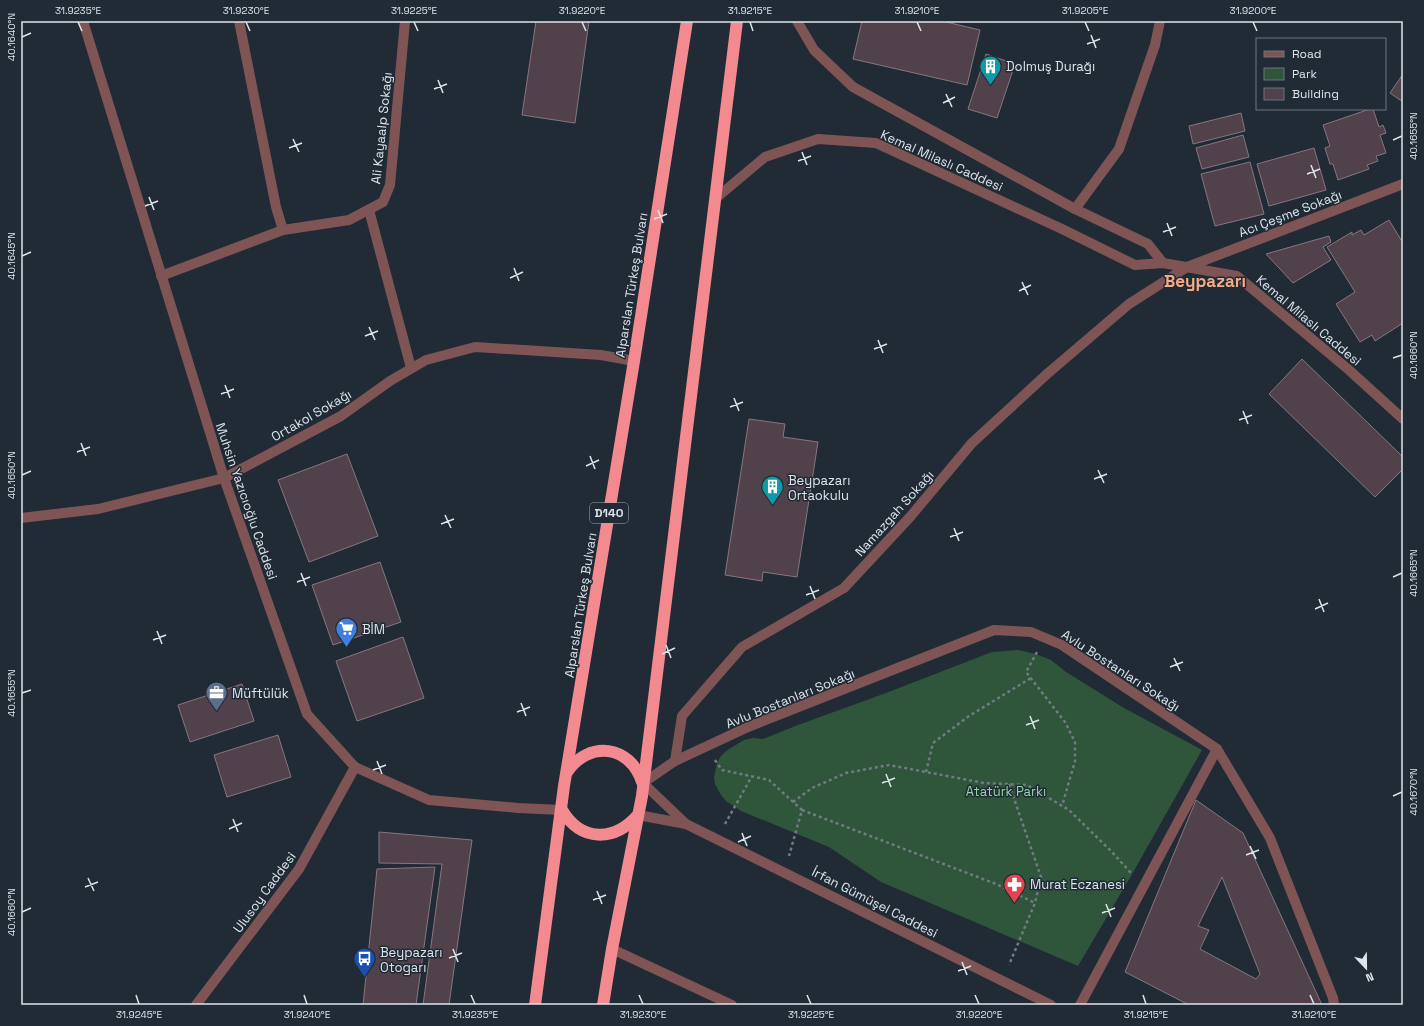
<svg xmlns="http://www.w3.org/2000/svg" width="1424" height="1026" font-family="'Space Grotesk',sans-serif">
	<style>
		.green { fill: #2f563a }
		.building { fill: #50414b; stroke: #867680; fill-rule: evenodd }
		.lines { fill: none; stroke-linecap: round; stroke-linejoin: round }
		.path { stroke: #727b85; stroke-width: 2.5; stroke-dasharray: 3 3; stroke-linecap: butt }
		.minor { stroke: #7f5455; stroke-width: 10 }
		.highway { stroke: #f38a8f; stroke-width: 12 }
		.ticks { fill: none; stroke: #dde4eb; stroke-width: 1.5 }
		.labels { text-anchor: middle; stroke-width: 3; stroke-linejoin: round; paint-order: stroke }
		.shield { fill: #202b36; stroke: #a4acb5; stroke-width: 1 }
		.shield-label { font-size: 12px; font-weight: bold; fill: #dde4eb }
		.poi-label { font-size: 13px; fill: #dde4eb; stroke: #202b36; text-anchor: start }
		.street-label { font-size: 13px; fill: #dde4eb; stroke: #202b36 }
		.park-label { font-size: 13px; fill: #93d7a4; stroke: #202b36 }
		.district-label { font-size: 17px; font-weight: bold; fill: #f4ab86; stroke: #202b36 }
		.neatline { fill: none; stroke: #dde4eb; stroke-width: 1.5 }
		.ticks-label { font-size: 10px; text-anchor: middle; fill: #dde4eb }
	</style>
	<rect width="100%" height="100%" fill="#202b36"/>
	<path class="green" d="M1018 650 1036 654 1051 660 1066 672 1124 708 1202 750 1131 876 1078 966 881 882 829 847 741 811 726 801 721 795 715 784 714 777 717 763 721 756 726 751 744 740 753 738 763 739 798 725 886 693 992 652Z"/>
	<g class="building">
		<path d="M536 21H589L575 123 522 115Z"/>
		<path d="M862 21H942L980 30 967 85 853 59Z"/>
		<path d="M986 54 1015 64 997 118 968 109Z"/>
		<path d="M1403 74V102L1390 93Z"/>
		<path d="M1370 109H1373L1379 127 1383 125 1386 133 1380 135 1386 153 1376 156 1378 161 1367 165 1369 169 1338 180 1333 164H1330L1325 148 1330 146 1323 125Z"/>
		<path d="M1241 113 1245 131 1193 144 1189 126Z"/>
		<path d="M1243 135 1249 157 1202 169 1196 148Z"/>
		<path d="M1314 148 1326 190 1269 206 1257 164Z"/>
		<path d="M1250 162 1264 214 1215 226 1201 174Z"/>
		<path d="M1389 220 1403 243V323L1375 341 1372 335 1360 342 1336 304 1355 292 1327 247 1352 232V235L1361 230 1364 235Z"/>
		<path d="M1329 236 1331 242 1323 247 1331 260 1293 283 1266 254Z"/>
		<path d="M1302 359 1403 457V469L1375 497 1269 394Z"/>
		<path d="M749 419 785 424 783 437 818 442 797 577 763 572 762 581 725 575Z"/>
		<path d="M347 454 378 536 309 562 278 480Z"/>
		<path d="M380 562 401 622 333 645 312 585Z"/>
		<path d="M403 637 424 698 357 721 336 661Z"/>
		<path d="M242 684 254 721 190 742 178 705Z"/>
		<path d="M278 735 291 777 227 797 214 755Z"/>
		<path d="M1196 800 1243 833 1322 1005H1189L1125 972ZM1222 877 1260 974 1256 979 1200 949 1209 930 1198 926Z"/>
		<path d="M379 832 472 840 449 1005H423L442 864 379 863Z"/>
		<path d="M435 867 416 1005H363L377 869Z"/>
	</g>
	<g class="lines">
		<g class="path">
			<path d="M1037 652 1026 672 1065 722 1075 742V761L1062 806"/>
			<path d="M715 760 722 770 769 780 802 810 789 856"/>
			<path d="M926 772 933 743 969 716 1031 678"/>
			<path d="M1009 784 1041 877 1035 903"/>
			<path d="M793 802 812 788 846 773 889 765 984 783 1027 785 1069 810 1111 851 1131 873"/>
			<path d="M802 810 996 884 1035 903 1009 965"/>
			<path d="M725 824 752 776"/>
		</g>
		<g class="minor">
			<path d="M83 21 224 478 307 714 355 767 429 800 518 808 562 810"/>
			<path d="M239 21 276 207 283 230"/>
			<path d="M797 21 814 50 853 87 1075 209 1148 244 1163 263"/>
			<path d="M715 199 765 157 818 139 876 143 1062 229 1135 265 1163 263 1237 276 1349 370 1403 419"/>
			<path d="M1075 209 1119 149 1155 45 1160 21"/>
			<path d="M369 210 411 368"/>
			<path d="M161 276 283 230 349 220 383 202 390 185 405 21"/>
			<path d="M21 518 98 509 224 478 341 416 390 381 426 360 475 347 601 355 634 361"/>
			<path d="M675 761 748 727 994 630 1031 632 1062 645 1217 749 1270 838 1333 998 1334 1005"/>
			<path d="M638 815 686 824 643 783 675 761 682 716 742 647 844 588 910 517 972 443 1047 374 1129 304 1187 267 1403 184"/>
			<path d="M686 824 1051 1005"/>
			<path d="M612 949 732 1005"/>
			<path d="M196 1005 299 869 355 767"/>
			<path d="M1080 1005 1217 749"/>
		</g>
		<g class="highway">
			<path d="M567 772C589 740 630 745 642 782"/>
			<path d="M562 810C581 842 614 842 638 815"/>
			<path d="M535 1005 564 786 634 361 687 21"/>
			<path d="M603 1005 612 949 642 796 737 21"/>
		</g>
	</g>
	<path class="ticks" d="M78 22 82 31M246 22 250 31M414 22 418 31M582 22 586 31M750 22 753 31M917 22 921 31M1085 22 1089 31M1253 22 1257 31M1091 35 1096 48M22 37 31 33M1087 44 1100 39M438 80 443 93M434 89 447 84M946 94 952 107M943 103 955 97M293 139 299 152M1393 140 1402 136M289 148 302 143M802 152 807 165M798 161 811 156M1311 165 1316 178M1307 174 1320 169M149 197 154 210M145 206 158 201M658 210 663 223M654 219 667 214M1167 223 1172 236M1163 232 1176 227M22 256 31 252M514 268 519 281M510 278 523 272M1022 282 1028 295M1019 291 1031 285M369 327 375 340M365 336 378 331M878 340 883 353M874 349 887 344M1393 358 1402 355M225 385 230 398M221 394 234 389M734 398 739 411M730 407 743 402M1243 411 1248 424M1239 420 1252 415M81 443 86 456M77 452 90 447M590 456 595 469M586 466 599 460M1098 470 1104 483M22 475 31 471M1094 479 1107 474M445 515 451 528M441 524 454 519M954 528 959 541M950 537 963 532M301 573 306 586M1393 577 1402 573M297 582 310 577M810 586 815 599M806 595 819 590M1319 599 1324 612M1315 609 1328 603M157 631 162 644M153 640 166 635M666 645 671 658M662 654 675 648M1174 658 1180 671M1170 667 1183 662M22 693 31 690M521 703 526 716M517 712 530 707M1030 716 1035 729M1026 725 1039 720M377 761 382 774M373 770 386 765M886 774 891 787M882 783 895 778M1393 796 1402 792M233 819 238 832M229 829 242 823M742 833 747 846M738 842 751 836M1250 846 1256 859M1246 855 1259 850M88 878 94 891M85 887 98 882M597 891 602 904M593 900 606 895M1106 904 1111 917M22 912 31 908M1102 913 1115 908M453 949 458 962M449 958 462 953M962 962 967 975M958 971 971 966M136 995 139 1004M304 995 307 1004M471 995 475 1004M639 995 643 1004M807 995 811 1004M975 995 979 1004M1143 995 1146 1004M1310 995 1314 1004"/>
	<defs>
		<symbol id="building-pin" viewBox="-11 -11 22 30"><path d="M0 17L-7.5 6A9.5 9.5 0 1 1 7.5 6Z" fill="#0f9aa8" stroke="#202b36"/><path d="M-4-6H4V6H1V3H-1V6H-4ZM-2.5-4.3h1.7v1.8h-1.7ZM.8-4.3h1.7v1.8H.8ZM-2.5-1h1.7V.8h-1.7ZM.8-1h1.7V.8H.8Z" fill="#fff"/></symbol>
		<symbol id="supermarket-pin" viewBox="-11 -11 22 30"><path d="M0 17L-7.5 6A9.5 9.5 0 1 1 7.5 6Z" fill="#3f7fe0" stroke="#202b36"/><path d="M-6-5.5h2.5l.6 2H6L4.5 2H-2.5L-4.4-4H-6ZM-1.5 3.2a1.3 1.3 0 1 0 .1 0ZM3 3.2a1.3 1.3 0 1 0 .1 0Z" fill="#fff"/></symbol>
		<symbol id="office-pin" viewBox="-11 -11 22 30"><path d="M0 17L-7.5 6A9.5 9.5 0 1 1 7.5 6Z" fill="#5c6f8a" stroke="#202b36"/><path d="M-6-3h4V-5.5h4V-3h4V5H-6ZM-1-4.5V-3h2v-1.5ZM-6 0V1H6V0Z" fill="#fff"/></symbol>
		<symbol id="pharmacy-pin" viewBox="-11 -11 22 30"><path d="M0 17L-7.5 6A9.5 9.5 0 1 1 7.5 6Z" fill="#e0444e" stroke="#202b36"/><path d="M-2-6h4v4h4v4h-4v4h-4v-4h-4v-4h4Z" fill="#fff"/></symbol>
		<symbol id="bus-pin" viewBox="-11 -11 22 30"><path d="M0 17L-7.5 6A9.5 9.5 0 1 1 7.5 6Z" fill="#1a4fb4" stroke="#202b36"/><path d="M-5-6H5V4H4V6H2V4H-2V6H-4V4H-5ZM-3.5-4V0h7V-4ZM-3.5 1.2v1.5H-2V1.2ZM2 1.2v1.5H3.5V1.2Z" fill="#fff"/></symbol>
	</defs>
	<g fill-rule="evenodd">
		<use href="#building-pin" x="978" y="54" width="25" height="34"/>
		<use href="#building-pin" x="760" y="474" width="25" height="34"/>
		<use href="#supermarket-pin" x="334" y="616" width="25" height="34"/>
		<use href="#office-pin" x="204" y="680" width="25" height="34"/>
		<use href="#pharmacy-pin" x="1002" y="872" width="25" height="34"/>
		<use href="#bus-pin" x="352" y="946" width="25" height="34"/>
	</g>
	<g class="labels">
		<rect class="shield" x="590" y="503" width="38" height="20" rx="3"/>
		<g class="shield-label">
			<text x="609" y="517">D140</text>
		</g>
		<g class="poi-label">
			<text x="1006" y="71">Dolmuş Durağı</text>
			<text x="788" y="485">Beypazarı<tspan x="788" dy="15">Ortaokulu</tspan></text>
			<text x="362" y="634">BİM</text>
			<text x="232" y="698">Müftülük</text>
			<text x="1030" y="889">Murat Eczanesi</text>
			<text x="380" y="957">Beypazarı<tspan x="380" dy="15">Otogarı</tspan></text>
		</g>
		<g class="street-label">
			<text transform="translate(381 128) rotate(-84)" y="5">Ali Kayaalp Sokağı</text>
			<text transform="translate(942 160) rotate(24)" y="5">Kemal Milaslı Caddesi</text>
			<text transform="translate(1290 213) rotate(-21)" y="5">Acı Çeşme Sokağı</text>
			<text transform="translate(631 285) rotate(-81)" y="5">Alparslan Türkeş Bulvarı</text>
			<text transform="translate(1309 320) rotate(40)" y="5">Kemal Milaslı Caddesi</text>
			<text transform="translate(311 415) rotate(-30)" y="5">Ortakol Sokağı</text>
			<text transform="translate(247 501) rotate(71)" y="5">Muhsin Yazıcıoğlu Caddesi</text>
			<text transform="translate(894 513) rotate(-48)" y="5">Namazgah Sokağı</text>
			<text transform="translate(580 605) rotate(-81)" y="5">Alparslan Türkeş Bulvarı</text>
			<text transform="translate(1121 670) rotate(33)" y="5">Avlu Bostanları Sokağı</text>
			<text transform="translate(790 698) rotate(-22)" y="5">Avlu Bostanları Sokağı</text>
			<text transform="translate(264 892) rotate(-54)" y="5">Ulusoy Caddesi</text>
			<text transform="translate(875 902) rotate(27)" y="5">İrfan Gümüşel Caddesi</text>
		</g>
		<g class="park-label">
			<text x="1006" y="796">Atatürk Parkı</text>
		</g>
		<g class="district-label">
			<text x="1205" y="287">Beypazarı</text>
		</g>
	</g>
	<rect width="1424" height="1026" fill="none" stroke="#202b36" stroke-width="44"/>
	<rect x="1256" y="38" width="130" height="72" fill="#202b36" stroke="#6c757e"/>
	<rect x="1264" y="51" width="20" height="6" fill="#7f5455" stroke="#6c757e"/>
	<text x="1292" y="58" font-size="12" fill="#dde4eb">Road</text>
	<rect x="1264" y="68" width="20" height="12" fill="#2f563a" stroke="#6c757e"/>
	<text x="1292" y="78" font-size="12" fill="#dde4eb">Park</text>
	<rect x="1264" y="88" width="20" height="12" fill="#50414b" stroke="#6c757e"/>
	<text x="1292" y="98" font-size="12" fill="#dde4eb">Building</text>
	<g transform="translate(1366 968) rotate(158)" stroke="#202b36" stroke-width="3" paint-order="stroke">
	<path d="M0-3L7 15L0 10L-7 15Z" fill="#dde4eb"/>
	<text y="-6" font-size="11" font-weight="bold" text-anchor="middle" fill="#dde4eb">N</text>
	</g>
	<rect x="22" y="22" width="1380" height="982" class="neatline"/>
	<g class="ticks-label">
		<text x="78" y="14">31.9235°E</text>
		<text x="246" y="14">31.9230°E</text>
		<text x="414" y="14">31.9225°E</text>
		<text x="582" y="14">31.9220°E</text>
		<text x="750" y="14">31.9215°E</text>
		<text x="917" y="14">31.9210°E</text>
		<text x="1085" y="14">31.9205°E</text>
		<text x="1253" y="14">31.9200°E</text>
		<text transform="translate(11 37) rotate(-90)" y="4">40.1640°N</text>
		<text transform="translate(1413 136) rotate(-90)" y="4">40.1655°N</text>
		<text transform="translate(11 256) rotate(-90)" y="4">40.1645°N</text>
		<text transform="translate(1413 355) rotate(-90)" y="4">40.1660°N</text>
		<text transform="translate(11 475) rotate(-90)" y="4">40.1650°N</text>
		<text transform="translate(1413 573) rotate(-90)" y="4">40.1665°N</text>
		<text transform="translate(11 693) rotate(-90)" y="4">40.1655°N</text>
		<text transform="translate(1413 792) rotate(-90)" y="4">40.1670°N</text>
		<text transform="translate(11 912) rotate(-90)" y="4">40.1660°N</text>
		<text x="139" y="1018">31.9245°E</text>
		<text x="307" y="1018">31.9240°E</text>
		<text x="475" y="1018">31.9235°E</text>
		<text x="643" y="1018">31.9230°E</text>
		<text x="811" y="1018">31.9225°E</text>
		<text x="979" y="1018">31.9220°E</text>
		<text x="1146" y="1018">31.9215°E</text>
		<text x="1314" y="1018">31.9210°E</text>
	</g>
</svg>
